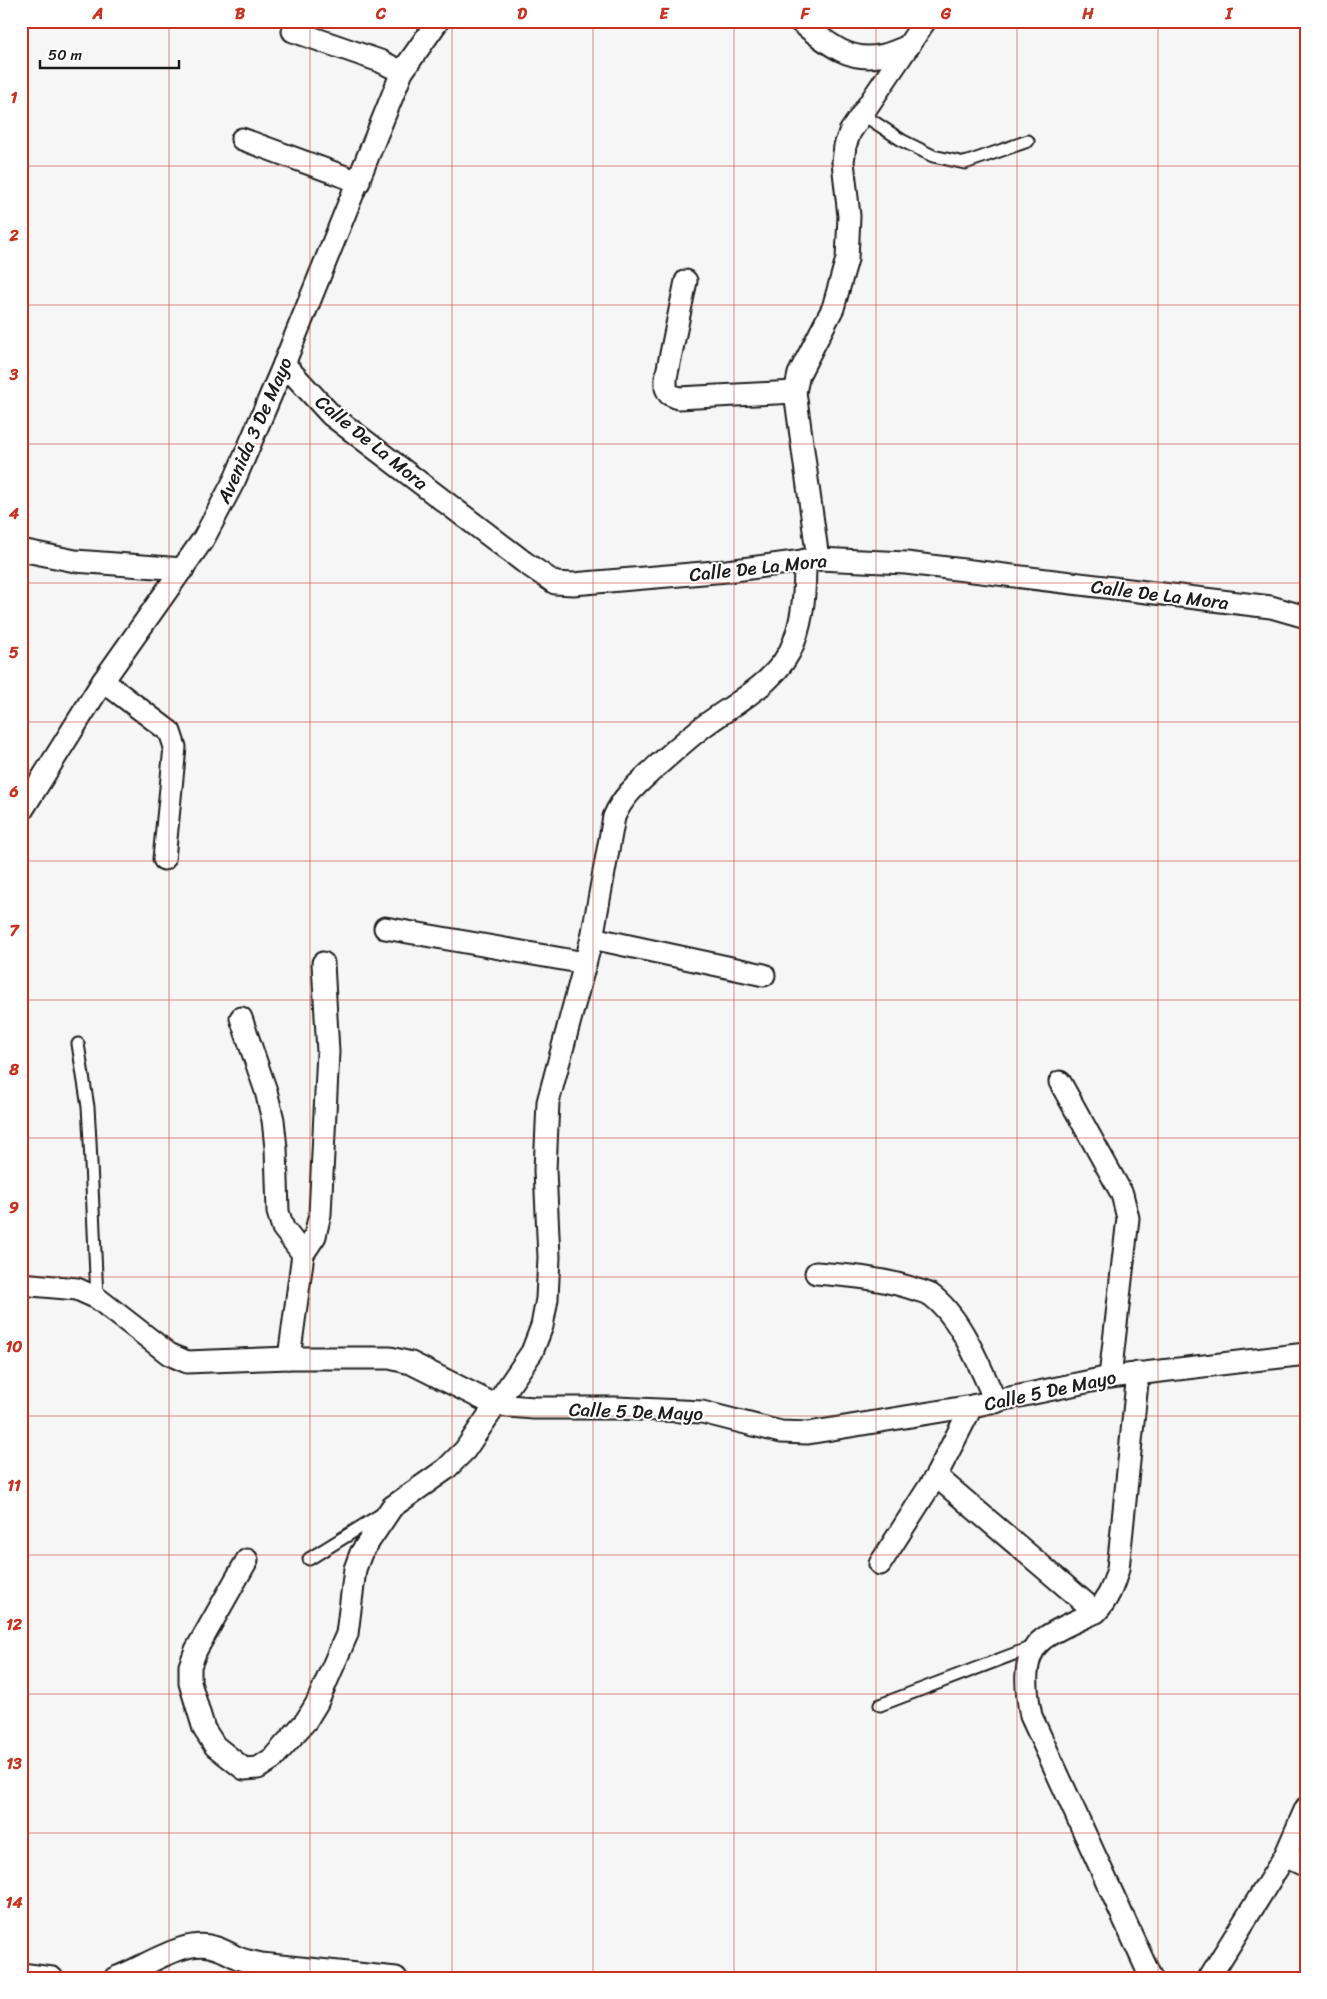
<svg xmlns="http://www.w3.org/2000/svg" width="1327" height="1999" font-family="Sriracha,sans-serif">
	<style>
		.lines { fill: none; stroke-linecap: round; stroke-linejoin: round }
		.service-casing { stroke: #1c1c1c; stroke-width: 15 }
		.minor-casing { stroke: #1c1c1c; stroke-width: 25 }
		.service { stroke: #fff; stroke-width: 11 }
		.minor { stroke: #fff; stroke-width: 21 }
		.grid { fill: none; stroke: #c8321e; stroke-width: 1; stroke-opacity: 0.55 }
		.labels { text-anchor: middle; stroke-width: 4; stroke-linejoin: round; paint-order: stroke }
		.street-label { font-size: 19px; fill: #1c1c1c; stroke: #fff }
		.neatline { fill: none; stroke: #c8321e; stroke-width: 2 }
		.grid-label { font-size: 16px; text-anchor: middle; font-weight: bold; fill: #c8321e }
	</style>
	<rect width="100%" height="100%" fill="#f6f6f6"/>
	<filter id="ink" filterUnits="userSpaceOnUse"><feTurbulence type="fractalNoise" baseFrequency=".02" numOctaves="2"/><feDisplacementMap in="SourceGraphic" scale="10" xChannelSelector="R" yChannelSelector="G"/><feConvolveMatrix kernelMatrix="1 2 1 2 8 2 1 2 1" color-interpolation-filters="sRGB"/></filter>
	<g filter="url(#ink)">
		<g class="lines">
			<defs>
				<g id="service">
					<path d="M862 114 903 141 933 156 965 163 1028 141"/>
					<path d="M78 1044 88 1107 90 1141 97 1298"/>
					<path d="M309 1559 380 1515"/>
					<path d="M880 1705 1035 1646"/>
				</g>
				<g id="minor">
					<path d="M799 21C824 40 846 62 879 56 889 55 900 49 909 46"/>
					<path d="M293 31 380 61 402 72"/>
					<path d="M242 139 359 182"/>
					<path d="M686 281 666 378V388L669 394 678 398 795 392"/>
					<path d="M284 364 331 415 524 562 555 583 573 584 727 571 818 559 906 563 1271 607 1306 617"/>
					<path d="M21 550 75 561 183 569"/>
					<path d="M818 559 795 392 799 374 833 308 847 259 849 216 843 162 845 146 850 132 925 21"/>
					<path d="M103 681 170 732 175 747 164 859"/>
					<path d="M21 812 103 681 204 538 235 479 284 364 402 72 438 21"/>
					<path d="M385 928 585 963"/>
					<path d="M592 938 764 975"/>
					<path d="M241 1018 266 1091 273 1120 276 1148 278 1212 283 1228 303 1254"/>
					<path d="M1060 1082 1122 1194 1128 1218 1110 1377"/>
					<path d="M816 1273C850 1276 884 1278 917 1290 921 1291 927 1293 931 1295 962 1318 980 1368 996 1402"/>
					<path d="M21 1284 77 1289 97 1298 169 1354 187 1362 289 1358H390L411 1363 495 1405 534 1408H617L702 1412 781 1432 808 1433 972 1406 1110 1377 1306 1354"/>
					<path d="M289 1358 303 1254 315 1236 320 1214 328 1052 323 963"/>
					<path d="M936 1476 1096 1612C1108 1600 1113 1586 1118 1569L1138 1373"/>
					<path d="M247 1560 196 1650 190 1666V1683L204 1729 215 1746 244 1769 258 1768 272 1759 306 1721 317 1703 347 1634 355 1569 361 1553 392 1507 446 1469 465 1450 532 1352 542 1326 547 1299 549 1257 545 1170 548 1102 592 938 614 817C623 795 641 781 658 765 673 752 688 738 704 726 736 702 780 681 794 642 804 615 805 588 805 560"/>
					<path d="M880 1564 936 1476 972 1406"/>
					<path d="M1096 1612C1079 1620 1058 1628 1043 1639 1021 1656 1026 1691 1031 1716L1151 1978"/>
					<path d="M1285 1856 1306 1866"/>
					<path d="M21 1974 52 1978"/>
					<path d="M115 1978C144 1968 183 1938 213 1947 222 1949 230 1954 238 1958 245 1961 253 1962 261 1964L396 1978"/>
					<path d="M1209 1978 1285 1856 1306 1808"/>
				</g>
			</defs>
			<use href="#service" class="service-casing"/>
			<use href="#minor" class="minor-casing"/>
			<use href="#service" class="service"/>
			<use href="#minor" class="minor"/>
		</g>
	</g>
	<path class="grid" d="M169 21V1978M310 21V1978M452 21V1978M593 21V1978M734 21V1978M876 21V1978M1017 21V1978M1158 21V1978M21 166H1306M21 305H1306M21 444H1306M21 583H1306M21 722H1306M21 861H1306M21 1000H1306M21 1138H1306M21 1277H1306M21 1416H1306M21 1555H1306M21 1694H1306M21 1833H1306"/>
	<g class="labels">
		<g class="street-label">
			<text transform="translate(254 430) rotate(-66)" y="7">Avenida 3 De Mayo</text>
			<text transform="translate(372 442) rotate(39)" y="7">Calle De La Mora</text>
			<text transform="translate(758 567) rotate(-6)" y="7">Calle De La Mora</text>
			<text transform="translate(1160 594) rotate(7)" y="7">Calle De La Mora</text>
			<text transform="translate(1050 1390) rotate(-12)" y="7">Calle 5 De Mayo</text>
			<text transform="translate(636 1411) rotate(2)" y="7">Calle 5 De Mayo</text>
		</g>
	</g>
	<rect width="1327" height="1999" fill="none" stroke="#fff" stroke-width="55"/>
	<path d="M40 60v8h139v-8" fill="none" stroke="#1c1c1c" stroke-width="2.5"/>
	<text x="48" y="60" font-size="15" fill="#1c1c1c" stroke="#ffffff" stroke-width="4" paint-order="stroke">50 m</text>
	<rect x="28" y="28" width="1272" height="1944" class="neatline"/>
	<g class="grid-label">
		<text x="98" y="19">A</text>
		<text x="240" y="19">B</text>
		<text x="381" y="19">C</text>
		<text x="522" y="19">D</text>
		<text x="664" y="19">E</text>
		<text x="805" y="19">F</text>
		<text x="946" y="19">G</text>
		<text x="1088" y="19">H</text>
		<text x="1229" y="19">I</text>
		<text x="14" y="103">1</text>
		<text x="14" y="241">2</text>
		<text x="14" y="380">3</text>
		<text x="14" y="519">4</text>
		<text x="14" y="658">5</text>
		<text x="14" y="797">6</text>
		<text x="14" y="936">7</text>
		<text x="14" y="1075">8</text>
		<text x="14" y="1213">9</text>
		<text x="14" y="1352">10</text>
		<text x="14" y="1491">11</text>
		<text x="14" y="1630">12</text>
		<text x="14" y="1769">13</text>
		<text x="14" y="1908">14</text>
	</g>
</svg>
